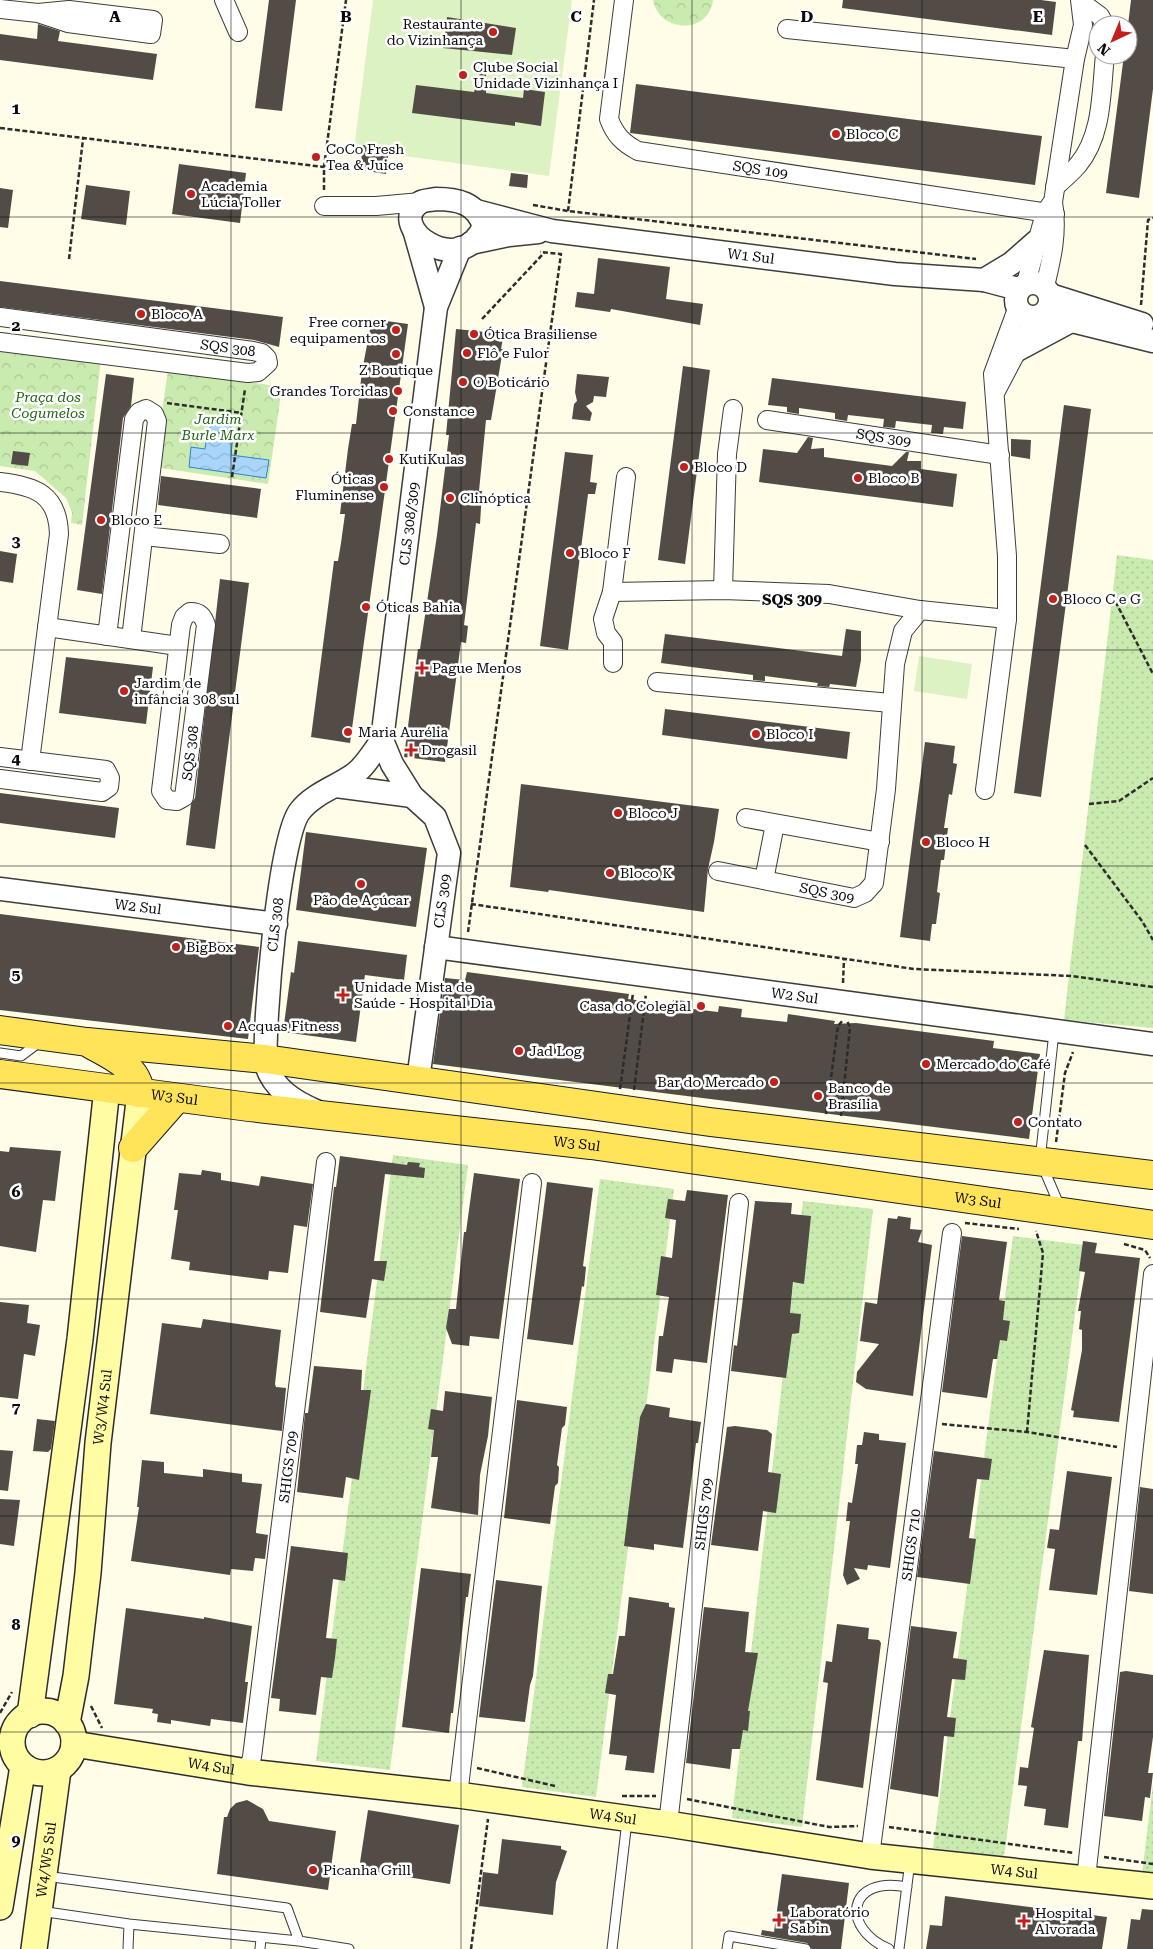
<svg xmlns="http://www.w3.org/2000/svg" width="1153" height="1949" font-family="'Roboto Serif',serif">
<defs>
<pattern id="grass-dots" width="8" height="8" patternUnits="userSpaceOnUse" patternTransform="scale(1.25)"><rect width="8" height="8" fill="#caebaf"/><path d="M2 2h.1M6 6h.1" fill="none" stroke="#acc895" stroke-width="1.8" stroke-linecap="round"/></pattern>
<pattern id="park-crowns" width="20" height="18" patternUnits="userSpaceOnUse" patternTransform="scale(1.25)"><rect width="20" height="18" fill="#caebaf"/><path d="M2 6a3 3 0 1 1 6 0M12 15a3 3 0 1 1 6 0" fill="none" stroke="#acc895"/></pattern>
<pattern id="water-waves" width="16" height="10" patternUnits="userSpaceOnUse" patternTransform="scale(1.25)"><rect width="16" height="10" fill="#a9d5fa"/><path d="M0 5q4-4 8 0t8 0" fill="none" stroke="#90b6d5"/></pattern>
</defs>
<rect width="100%" height="100%" fill="#fffce8"/>
<path fill="url(#grass-dots)" d="M1117,555L1153,560V1028L1064,1020Z
M393,1155L468,1165L390,1770L316,1761Z
M600,1179L674,1189L596,1797L522,1787Z
M803,1201L873,1209L802,1827L732,1818Z
M1013,1236L1084,1245L1004,1857L933,1848Z
M1153,1784V1876L1142,1874Z"/>
<path fill="url(#park-crowns)" d="M653,0H713C709,35 659,33 653,0Z
M0,346L101,359L82,525L71,523L72,512L66,498L35,471L0,466Z
M168,370L282,387L268,484L154,467Z"/>
<path fill="#ddf2c2" d="M373,0H572L549,176L354,149Z
M919,656L972,664L967,699L914,691Z"/>
<path fill="url(#water-waves)" stroke="#2b84d5" d="M220,420C237,425 232,441 231,455L269,460L266,478L189,467L191,447L205,449L208,429Z"/>
<path fill="#534c46" d="M269,0H296L282,111L255,108Z
M843,0H1041L1056,2L1052,35L842,8Z
M1131,0H1153V89L1139,198L1106,193L1124,55H1128V25Z
M447,17L516,28L512,55L443,48Z
M38,24L60,31L58,41L157,54L153,80L0,60V34L37,39Z
M484,61H486V93L523,98L524,89L545,92L541,126L515,122V126L412,113L416,85L474,92Z
M636,84L1042,136L1035,185L630,133Z
M363,145L389,148L386,174L360,170Z
M179,164L246,173L240,223L172,214Z
M511,173L528,175L527,188L509,186Z
M86,185L130,191L126,225L81,219Z
M0,188L13,190L8,228L0,227Z
M598,258L670,267L666,299L703,304L700,325L611,309L610,312L575,307L577,292L594,294Z
M0,281L283,317L279,347L254,340L0,307Z
M372,319L408,324L350,743L311,737L334,561H338L341,543L345,514H340L348,449L352,424H356L362,371Z
M456,329L495,333V337L503,338L501,349H503L491,420H486L479,491H482L480,524L476,523L464,625L468,626L466,643L461,642L445,762L404,757L418,649H420L437,535L449,435H446Z
M683,366L710,370L685,564L658,560Z
M106,374L134,378L131,406L123,418L102,594L77,590Z
M577,374L609,377L606,397L594,396L593,402L586,406L592,413L590,421L572,419L574,404L577,401L575,392Z
M772,378L966,402L963,429L944,427L943,434L931,433L932,425L896,421L895,428L883,427L884,419L848,415L847,421L835,419V413L799,408V414L787,412V407L768,405Z
M1064,405L1091,409L1041,797L1014,793Z
M808,437L813,438L811,449L824,448V457L892,466L906,452H909L907,461H921V469L957,474L953,507L759,482L763,449L797,453Z
M1011,439L1031,440L1030,459L1011,456Z
M13,451L30,453L28,466L11,464Z
M565,452L593,455L590,482L597,483L595,494H588L568,650L540,646Z
M161,476L261,489L257,518L158,505Z
M0,551L17,554L13,583L0,581Z
M220,579L249,583L215,849L186,845L191,804L195,798Z
M846,629L861,631V660L856,687L830,684L829,687L817,686L818,683L765,676V681L753,680V675L661,663L665,634L842,656Z
M66,657L153,667L146,724L59,713Z
M665,709L850,732L847,759L662,735Z
M925,742L955,746L953,763L957,764L952,795L949,794L944,828H948L944,860H941L937,892L940,893L936,924H932L930,941L900,937Z
M521,784L719,809L714,842L708,869L704,912L549,890L548,892L510,887Z
M0,793L119,808L115,838L0,823Z
M306,832L427,848L416,927L296,910Z
M0,914L259,947L248,1039L0,1010Z
M298,941L407,955L404,980L365,975L356,1042L283,1032L291,972L294,973Z
M467,972L629,994L628,999L672,1005L673,1000L685,1001L684,1008L718,1012L719,1006L742,1009L741,1017L787,1022L788,1014L835,1021L834,1024L856,1023L994,1041L993,1048L1040,1054L1029,1139L433,1064L445,978L465,980Z
M10,1147L61,1151L55,1201L43,1200L36,1252L0,1246V1151L9,1152Z
M340,1156L407,1165L408,1162L420,1163L419,1167L425,1168L424,1178L385,1174L374,1261H387L384,1281L372,1279L366,1318L320,1312L334,1187H336Z
M202,1170L221,1173V1180L259,1186L261,1176L313,1184L307,1227L294,1225L288,1273L269,1271L268,1280L189,1270L190,1262L171,1259L178,1210H174L179,1173L201,1175Z
M474,1173L520,1179L499,1339L470,1336L469,1346L452,1344L446,1328L449,1309H456L464,1232H466Z
M547,1182L593,1188L583,1266L586,1267L584,1287L582,1286L573,1345L527,1339Z
M687,1190L728,1195L707,1363L674,1359L672,1373L656,1371L659,1336H663L669,1297L656,1295L661,1256L672,1258L676,1220L665,1218L668,1199L685,1201Z
M755,1201L792,1203L791,1214L811,1216L804,1284L793,1282L790,1313L801,1314L799,1333L792,1334L786,1378L731,1371L734,1345L737,1346Z
M898,1216L911,1218L910,1229L922,1230L918,1242L932,1245L913,1396L866,1389L856,1382L857,1372L879,1344L860,1341L865,1302L877,1304L888,1218L897,1219Z
M962,1236L1007,1242L999,1300L1005,1301L1003,1320L1010,1321L1007,1341L1000,1340L997,1359H993L987,1398L942,1392Z
M1083,1241L1097,1243L1095,1253L1140,1258L1119,1422L1073,1417L1074,1411L1071,1410L1082,1350V1330L1079,1329L1081,1311H1078L1085,1272L1079,1271Z
M0,1302L29,1305L27,1323L40,1325L35,1356L24,1354L18,1399L0,1397Z
M203,1319L281,1330L275,1384L276,1387L286,1388L282,1431L150,1414L162,1323L201,1328Z
M314,1366L362,1370L361,1390H371L359,1480L346,1477L343,1498L297,1492L305,1413H308Z
M445,1391L492,1397L488,1436L480,1475L478,1515L431,1508L438,1457H431L434,1430L428,1429L431,1409L443,1411Z
M517,1400L567,1407L565,1425L562,1428L557,1465L559,1467L558,1483L555,1486L550,1524L504,1518Z
M646,1404L670,1408L669,1417L701,1422L698,1443H696L683,1548L654,1544V1550L624,1546L640,1417Z
M37,1419L55,1421L51,1449L48,1452L33,1451Z
M735,1426L767,1430L772,1434L768,1472L781,1474L776,1513L763,1511L758,1551L711,1545L727,1427Z
M864,1432L879,1434V1440L906,1443L890,1568L868,1565L867,1570L854,1568L860,1579L847,1585L843,1575L850,1521H846L848,1502L852,1503L858,1464H855L857,1445H862Z
M0,1450L13,1451L8,1491L0,1490Z
M934,1451L992,1459L989,1480L977,1479L969,1538L976,1539L970,1584L917,1577Z
M142,1460L164,1462V1473L203,1477V1469L242,1474V1482L262,1484L256,1531V1533L268,1535L265,1559L255,1558L253,1571L231,1569L230,1575L131,1561L139,1507H137Z
M1067,1471L1112,1477L1097,1595L1049,1590L1055,1549L1047,1548L1050,1529L1059,1530Z
M1140,1487L1153,1489V1594L1129,1591Z
M0,1499L20,1500L14,1546L0,1544Z
M291,1546L348,1553L345,1581L333,1579L326,1638L337,1639L335,1658L332,1678L321,1677L316,1715L279,1711L280,1699L271,1698Z
M421,1568L471,1574L468,1597H466L453,1713H451L449,1733L402,1727Z
M496,1580L542,1586L533,1676L530,1685L525,1722L479,1717Z
M629,1597L669,1603V1607L675,1608L654,1773L625,1770L627,1756L609,1754L616,1695L605,1693L608,1674H613L619,1636H625Z
M704,1607L749,1612L745,1652L758,1653L748,1711H750L748,1731L743,1730L740,1749H732L730,1769L686,1763Z
M126,1608L204,1619V1617L252,1626L245,1682H248L243,1723L211,1719L210,1726L171,1720V1724L157,1722L158,1714L152,1713L153,1709L114,1704Z
M837,1624L869,1628L868,1639L879,1640L881,1643L863,1788L816,1780L828,1683L823,1682L826,1661L832,1662Z
M911,1626L957,1632L953,1658L967,1660L965,1680L952,1679L947,1717L956,1718L954,1737L944,1736L938,1797L890,1789Z
M1044,1650L1089,1655L1082,1741H1078L1068,1828L1044,1825L1046,1809L1024,1806L1027,1786L1018,1785L1020,1767L1028,1768L1034,1728L1031,1727Z
M1126,1671L1153,1675V1737L1148,1773H1153L1150,1798L1145,1797L1142,1821L1104,1816L1120,1672Z
M247,1800L263,1809L269,1821L336,1831L328,1890L217,1874L224,1817H227L230,1809L236,1803Z
M368,1810L459,1825L450,1884L359,1869Z
M502,1839L561,1846V1849L567,1851L556,1882L553,1915L479,1906L483,1872L498,1874Z
M782,1874L849,1883L841,1949H812L807,1943L761,1935L762,1930L774,1932Z
M945,1896L1107,1917L1102,1949H926L930,1925L942,1926Z
M1142,1909L1153,1910V1949H1127L1131,1919L1140,1920Z"/>
<g fill="none" stroke-linecap="round" stroke-linejoin="round">
<g stroke="#3d3d3d" stroke-width="11">
<path id="service" d="M1054,1032L1040,1160L1060,1207
M0,1053L21,1056L41,1041
M45,1876L287,1908L299,1941
M40,1911L129,1924L299,1941L349,1949
M128,1949L129,1924
M260,1949L261,1938
M612,1949L627,1821
M727,1949L729,1936L806,1949
M889,1949C840,1928 847,1875 907,1887
M899,1949L910,1861"/>
</g>
<g stroke="#3d3d3d" stroke-width="20">
<g id="minor">
<path d="M224,0L238,32"/>
<path id="s1" d="M624,0L609,119C615,135 623,143 638,151L1055,214"/>
<path d="M1081,2L1100,16L1105,25"/>
<path d="M0,9L38,13L68,23L151,34L153,20L69,10L38,13"/>
<path d="M787,29L1075,59L1053,202C1058,231 1052,258 1045,286"/>
<path d="M1075,59L1083,25L1080,0"/>
<path d="M1055,187C1063,180 1071,173 1078,165C1103,135 1101,92 1105,55"/>
<path d="M324,206H376L421,202"/>
<path d="M1026,283L1045,213L1051,204"/>
<path id="s2" d="M0,317L253,351L262,353L267,358L268,363L258,372L248,373L0,342"/>
<path d="M996,391L1035,317"/>
<path id="s3" d="M767,420L1000,455"/>
<path d="M0,482C35,486 58,494 59,534L30,761"/>
<path d="M144,536L220,544"/>
<path d="M723,590L727,454L733,409"/>
<path d="M612,592L723,590L829,594L920,610L1007,619"/>
<path d="M190,612C200,612 203,616 206,625L184,797L177,801L167,800L161,791L181,625L184,617Z"/>
<path d="M47,627L178,646"/>
<path d="M107,636L134,419L139,412L146,409L154,414L157,421L131,639"/>
<path d="M613,663V642L606,633L603,619L612,592L626,477"/>
<path d="M657,682L891,703"/>
<path d="M0,757L106,770L110,778L109,787L102,792L0,779"/>
<path d="M985,790L1007,619V556L993,374L1017,309"/>
<path d="M746,818L880,842"/>
<path id="s4" d="M718,871L854,898L865,893L874,883L886,789L895,664L903,631L920,610"/>
<path d="M764,880L775,824"/>
<path id="s5" d="M248,1772L252,1757L326,1162"/>
<path d="M458,1795L532,1183"/>
<path id="s6" d="M668,1824L739,1203"/>
<path id="s7" d="M870,1856L952,1233"/>
<path d="M1086,1878L1153,1274"/>
</g>
</g>
<g stroke="#3d3d3d" stroke-width="25">
<g id="tertiary">
<path d="M436,199C458,199 476,203 484,226C460,282 382,225 421,202C425,200 432,200 436,199Z"/>
<path id="s8" d="M476,211L552,231L895,274L984,280L1018,289"/>
<path d="M415,233L436,307"/>
<path d="M471,243L509,235L538,232"/>
<path d="M984,280L1012,263L1037,241"/>
<circle cx="1033" cy="300" r="17"/>
<path d="M1050,295L1142,324"/>
<path d="M1044,314L1153,341"/>
<path d="M1017,350L1071,321"/>
<path id="s9" d="M382,740L436,307L460,248"/>
<path d="M382,740L392,764L412,796L435,817L449,853L418,1080"/>
<path d="M336,786L412,796"/>
<path id="s10" d="M0,889L276,924"/>
<path id="s11" d="M436,947L1153,1044"/>
<path id="s12" d="M316,1111C293,1101 274,1089 266,1065C263,1026 279,837 300,811C313,794 336,787 353,775C365,767 373,752 382,740"/>
</g>
</g>
<g stroke="#2c2c2c" stroke-width="28">
<g id="secondary">
<circle cx="43" cy="1742" r="31"/>
<path d="M30,1715L80,1339L107,1088"/>
<path id="s13" d="M67,1723L76,1676L88,1573L98,1443L140,1093"/>
<path id="s14" d="M74,1744L248,1772L458,1795L668,1824L870,1856L1153,1886"/>
<path d="M0,1907L23,1766"/>
<path id="s15" d="M34,1949L58,1770"/>
</g>
</g>
<g stroke="#1b1b1b" stroke-width="30">
<g id="primary">
<path d="M0,1030L87,1042L265,1059L710,1122L1153,1175"/>
<path d="M92,1045C112,1056 138,1067 140,1093"/>
<path id="s16" d="M0,1074L249,1107L591,1145L1153,1225"/>
<path d="M133,1148L177,1098"/>
</g>
</g>
<path stroke="#2c2c2c" stroke-width="2.5" stroke-dasharray="5 2.5" stroke-linecap="butt" d="M0,128L324,167
M324,190V167L346,0
M533,205L568,211L976,259
M568,211L594,0
M69,259L83,139
M1141,305L1148,220L1153,218
M482,319L544,253
M167,403L242,413
M232,477L245,389
M1112,595L1153,674
M1089,804L1119,801L1153,778
M1085,845L1142,921L1153,940
M471,904L914,969L1071,976L1153,987
M468,932L561,254L540,252
M843,983L844,958
M620,1089L633,993
M634,1090L646,994
M826,1114L838,1026L843,1020
M841,1116L850,1027L847,1021
M1056,1142L1065,1073L1073,1052
M965,1223L1019,1229
M1124,1244L1145,1250L1150,1258
M942,1424L1027,1432L1117,1447
M1027,1432L1043,1253L1036,1231
M91,1706L102,1728
M0,1713L12,1692
M477,1768L555,1786
M622,1796H656
M687,1799L829,1827L858,1826
M889,1827L1074,1853
M1104,1857L1153,1864
M471,1949L488,1819"/>
<use href="#service" stroke="#fff" stroke-width="9"/>
<use href="#minor" stroke="#fff" stroke-width="18"/>
<use href="#tertiary" stroke="#fff" stroke-width="22"/>
<use href="#secondary" stroke="#fffca3" stroke-width="25"/>
<use href="#primary" stroke="#ffe358" stroke-width="28"/>
</g>
<path fill="none" stroke="#0a0a0a" stroke-width="1" stroke-opacity="0.55" d="M231,0V1949M461,0V1949M692,0V1949M922,0V1949M0,217H1153M0,433H1153M0,650H1153M0,866H1153M0,1083H1153M0,1299H1153M0,1516H1153M0,1732H1153"/>
<g fill="#c2201b" stroke="#fff" stroke-width="2">
<circle cx="493" cy="32" r="5"/>
<circle cx="463" cy="75" r="5"/>
<circle cx="836" cy="134" r="5"/>
<circle cx="316" cy="157" r="5"/>
<circle cx="191" cy="194" r="5"/>
<circle cx="141" cy="314" r="5"/>
<circle cx="396" cy="330" r="5"/>
<circle cx="474" cy="334" r="5"/>
<circle cx="467" cy="353" r="5"/>
<circle cx="396" cy="354" r="5"/>
<circle cx="463" cy="382" r="5"/>
<circle cx="398" cy="391" r="5"/>
<circle cx="393" cy="411" r="5"/>
<circle cx="389" cy="459" r="5"/>
<circle cx="684" cy="467" r="5"/>
<circle cx="858" cy="478" r="5"/>
<circle cx="384" cy="487" r="5"/>
<circle cx="450" cy="498" r="5"/>
<circle cx="101" cy="520" r="5"/>
<circle cx="570" cy="553" r="5"/>
<circle cx="1053" cy="599" r="5"/>
<circle cx="366" cy="607" r="5"/>
<path d="M419.5 660.5h5v5h5v5h-5v5h-5v-5h-5v-5h5z"/>
<circle cx="124" cy="691" r="5"/>
<circle cx="348" cy="732" r="5"/>
<circle cx="756" cy="734" r="5"/>
<path d="M408.5 742.5h5v5h5v5h-5v5h-5v-5h-5v-5h5z"/>
<circle cx="618" cy="813" r="5"/>
<circle cx="926" cy="842" r="5"/>
<circle cx="610" cy="873" r="5"/>
<circle cx="361" cy="884" r="5"/>
<circle cx="176" cy="947" r="5"/>
<path d="M340.5 987.5h5v5h5v5h-5v5h-5v-5h-5v-5h5z"/>
<circle cx="701" cy="1006" r="5"/>
<circle cx="228" cy="1026" r="5"/>
<circle cx="519" cy="1051" r="5"/>
<circle cx="926" cy="1064" r="5"/>
<circle cx="774" cy="1082" r="5"/>
<circle cx="818" cy="1096" r="5"/>
<circle cx="1018" cy="1122" r="5"/>
<circle cx="313" cy="1870" r="5"/>
<path d="M776.5 1912.5h5v5h5v5h-5v5h-5v-5h-5v-5h5z"/>
<path d="M1021.5 1913.5h5v5h5v5h-5v5h-5v-5h-5v-5h5z"/>
</g>
<g text-anchor="middle" stroke-width="5" stroke-linejoin="round" paint-order="stroke">
<g font-size="14" fill="#0a0a0a" stroke="#fff" text-anchor="start">
<text x="483" y="29" text-anchor="end">Restaurante<tspan x="483" dy="16">do Vizinhança</tspan></text>
<text x="473" y="72">Clube Social<tspan x="473" dy="16">Unidade Vizinhança I</tspan></text>
<text x="846" y="139">Bloco C</text>
<text x="326" y="154">CoCo Fresh<tspan x="326" dy="16">Tea &amp; Juice</tspan></text>
<text x="201" y="191">Academia<tspan x="201" dy="16">Lúcia Toller</tspan></text>
<text x="151" y="319">Bloco A</text>
<text x="386" y="327" text-anchor="end">Free corner<tspan x="386" dy="16">equipamentos</tspan></text>
<text x="484" y="339">Ótica Brasiliense</text>
<text x="477" y="358">Flô e Fulor</text>
<text x="396" y="375" text-anchor="middle">Z Boutique</text>
<text x="473" y="387">O Boticário</text>
<text x="388" y="396" text-anchor="end">Grandes Torcidas</text>
<text x="403" y="416">Constance</text>
<text x="399" y="464">KutiKulas</text>
<text x="694" y="472">Bloco D</text>
<text x="868" y="483">Bloco B</text>
<text x="374" y="484" text-anchor="end">Óticas<tspan x="374" dy="16">Fluminense</tspan></text>
<text x="460" y="503">Clinóptica</text>
<text x="111" y="525">Bloco E</text>
<text x="580" y="558">Bloco F</text>
<text x="1063" y="604">Bloco C e G</text>
<text x="376" y="612">Óticas Bahia</text>
<text x="432" y="673">Pague Menos</text>
<text x="134" y="688">Jardim de<tspan x="134" dy="16">infância 308 sul</tspan></text>
<text x="358" y="737">Maria Aurélia</text>
<text x="766" y="739">Bloco I</text>
<text x="421" y="755">Drogasil</text>
<text x="628" y="818">Bloco J</text>
<text x="936" y="847">Bloco H</text>
<text x="620" y="878">Bloco K</text>
<text x="361" y="905" text-anchor="middle">Pão de Açúcar</text>
<text x="186" y="952">BigBox</text>
<text x="354" y="992">Unidade Mista de<tspan x="354" dy="16">Saúde - Hospital Dia</tspan></text>
<text x="691" y="1011" text-anchor="end">Casa do Colegial</text>
<text x="238" y="1031">Acquas Fitness</text>
<text x="529" y="1056">Jad Log</text>
<text x="936" y="1069">Mercado do Café</text>
<text x="764" y="1087" text-anchor="end">Bar do Mercado</text>
<text x="828" y="1093">Banco de<tspan x="828" dy="16">Brasília</tspan></text>
<text x="1028" y="1127">Contato</text>
<text x="323" y="1875">Picanha Grill</text>
<text x="790" y="1917">Laboratório<tspan x="790" dy="16">Sabin</tspan></text>
<text x="1035" y="1918">Hospital<tspan x="1035" dy="16">Alvorada</tspan></text>
</g>
<g font-size="14" fill="#0a0a0a" stroke="#fff">
<text dy="5" stroke="none"><textPath href="#s1" startOffset="288">SQS 109</textPath></text>
<text dy="5" stroke="none"><textPath href="#s8" startOffset="279">W1 Sul</textPath></text>
<text dy="5" stroke="none"><textPath href="#s2" startOffset="230">SQS 308</textPath></text>
<text dy="5" stroke="none"><textPath href="#s3" startOffset="118">SQS 309</textPath></text>
<text dy="5" stroke="none"><textPath href="#s9" startOffset="218">CLS 308/309</textPath></text>
<text transform="translate(190 753) rotate(-83)" y="5">SQS 308</text>
<text dy="5" stroke="none"><textPath href="#s4" startOffset="111">SQS 309</textPath></text>
<text transform="translate(442 901) rotate(-82)" y="5">CLS 309</text>
<text dy="5" stroke="none"><textPath href="#s10" startOffset="139">W2 Sul</textPath></text>
<text dy="5" stroke="none"><textPath href="#s12" startOffset="211">CLS 308</textPath></text>
<text dy="5" stroke="none"><textPath href="#s11" startOffset="362">W2 Sul</textPath></text>
<text dy="5" stroke="none"><textPath href="#s16" startOffset="176">W3 Sul</textPath></text>
<text dy="5" stroke="none"><textPath href="#s16" startOffset="581">W3 Sul</textPath></text>
<text dy="5" stroke="none"><textPath href="#s16" startOffset="986">W3 Sul</textPath></text>
<text dy="5" stroke="none"><textPath href="#s13" startOffset="318">W3/W4 Sul</textPath></text>
<text dy="5" stroke="none"><textPath href="#s5" startOffset="308">SHIGS 709</textPath></text>
<text dy="5" stroke="none"><textPath href="#s6" startOffset="312">SHIGS 709</textPath></text>
<text dy="5" stroke="none"><textPath href="#s7" startOffset="314">SHIGS 710</textPath></text>
<text dy="5" stroke="none"><textPath href="#s14" startOffset="139">W4 Sul</textPath></text>
<text dy="5" stroke="none"><textPath href="#s14" startOffset="544">W4 Sul</textPath></text>
<text dy="5" stroke="none"><textPath href="#s15" startOffset="90">W4/W5 Sul</textPath></text>
<text dy="5" stroke="none"><textPath href="#s14" startOffset="949">W4 Sul</textPath></text>
</g>
<g font-size="14" font-style="italic" fill="#226518" stroke="#fff">
<text x="48" y="402">Praça dos<tspan x="48" dy="16">Cogumelos</tspan></text>
<text x="218" y="424">Jardim<tspan x="218" dy="16">Burle Marx</tspan></text>
</g>
<g font-size="15" font-weight="bold" fill="#0a0a0a" stroke="#fff">
<text x="792" y="605">SQS 309</text>
</g>
</g>
<g font-size="16" text-anchor="middle" font-weight="bold" fill="#0a0a0a" stroke="#fff" stroke-width="5" stroke-linejoin="round" paint-order="stroke">
<text x="115" y="22">A</text>
<text x="346" y="22">B</text>
<text x="576" y="22">C</text>
<text x="807" y="22">D</text>
<text x="1038" y="22">E</text>
<text x="16" y="114">1</text>
<text x="16" y="331">2</text>
<text x="16" y="547">3</text>
<text x="16" y="764">4</text>
<text x="16" y="980">5</text>
<text x="16" y="1197">6</text>
<text x="16" y="1413">7</text>
<text x="16" y="1630">8</text>
<text x="16" y="1846">9</text>
</g>
<g transform="translate(1113 40) rotate(224)"><circle r="24" fill="#ffffff" stroke="#9d9d9d"/>
<path d="M0-4L9 19L0 12L-9 19Z" fill="#c2201b"/>
<text y="-8" font-size="14" font-weight="bold" text-anchor="middle" fill="#0a0a0a">N</text>
</g>
</svg>
